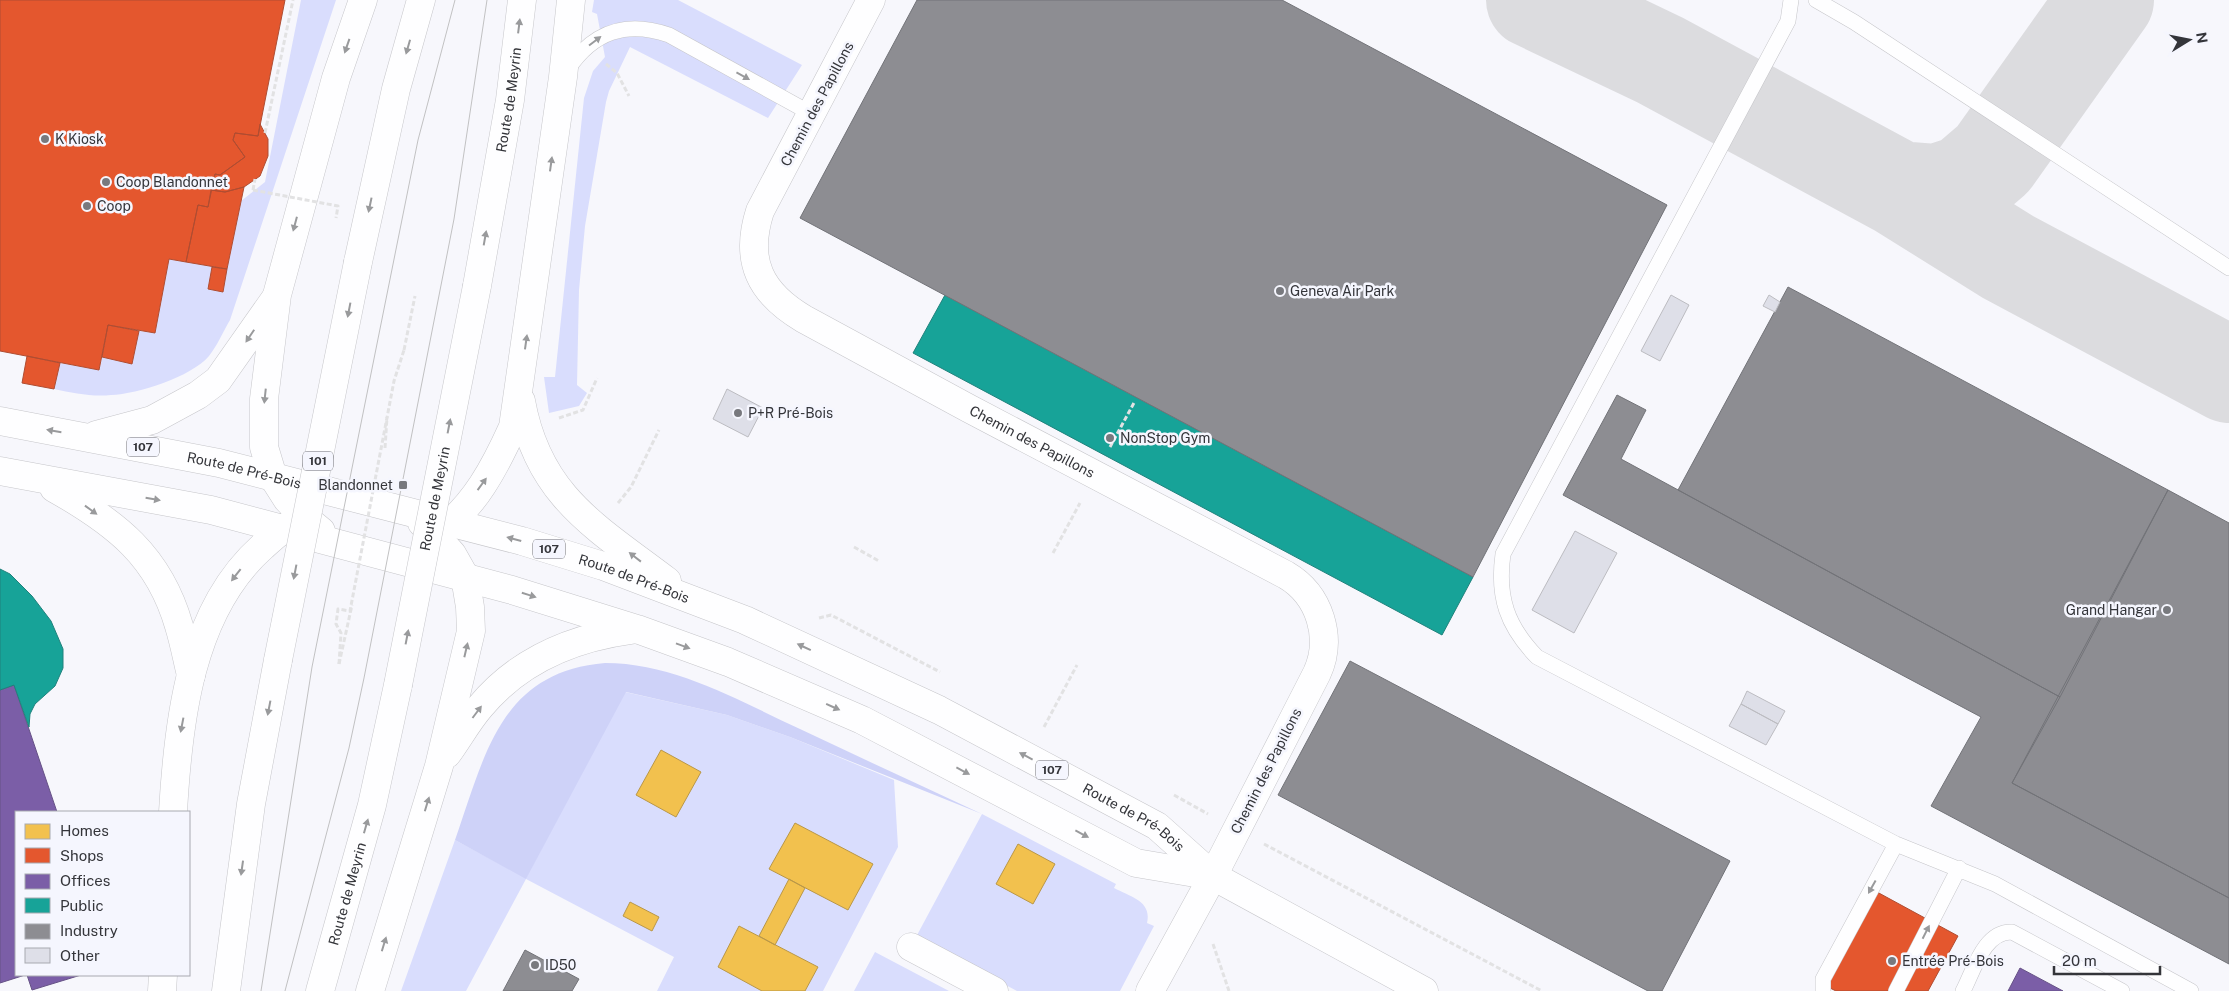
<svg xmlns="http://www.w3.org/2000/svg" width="2229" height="991" font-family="'Public Sans',sans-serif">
<rect width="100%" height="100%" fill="#f7f7fc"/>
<path fill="#d9ddfd" d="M301,0H336L230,320C223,332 217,346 209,356C191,377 138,394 111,395C92,397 73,393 54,389L60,363L99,370L102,357L132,363L139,331L155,333L169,259L227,269L241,201L265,182Z
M594,0H678L802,65L768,118L630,47L609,91L606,102L585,226L579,290L577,385L587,393L579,406L549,413L544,377H555L584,98L593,71L605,57L597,14L592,12Z
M625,692L727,715L790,737L894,780L898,847L823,991H657L674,957L526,879L466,991H401L455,840L526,878Z
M982,814L1116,884L1114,888C1131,897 1152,901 1147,923L1154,926L1120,991H1017L916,937Z
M875,952L949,991H854Z"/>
<path fill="#ced2f8" d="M605,663C675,663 739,701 800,729C861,758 922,786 982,814L790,737L727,715L626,692L526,879L455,840C485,755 500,672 605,663Z"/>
<path fill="#f2c14e" stroke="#b99748" d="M661,750L701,772L676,817L636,795Z
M795,823L873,864L848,910L769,869Z
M1018,844L1055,864L1033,904L996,884Z
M789,879L805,888L775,945L759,936Z
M630,902L659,917L652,931L623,916Z
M1880,909L1910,925L1878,983L1849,967Z
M739,926L818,967L805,991H762L718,967Z"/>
<path fill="#e4572e" stroke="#af4d32" d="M0,0H285L258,136L235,133L233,140L245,157L220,175L215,174L208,207L198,205L186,262L169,259L155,333L108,325L99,370L0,351Z
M260,124L268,139V156L260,176L244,187L225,192L211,190L215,174L220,175L245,157L233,140L235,133L258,136Z
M244,187L227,269L186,262L198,205L208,207L211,190L225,192Z
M212,267L227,269L223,292L208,289Z
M108,325L139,331L132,364L102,357Z
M27,356L60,363L54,389L22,383Z
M1877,892L1958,936L1928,991H1836L1826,986Z"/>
<path fill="#7b5ea7" stroke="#665286" d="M14,685L57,812H16V975H25L0,983V690Z
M2020,968L2063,991H2008Z
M27,975H81L32,990Z"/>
<path fill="#17a398" stroke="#20827c" d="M945,295L1473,577L1442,635L913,353Z
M0,569L10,574L32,596L51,621L63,649V668L55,686L35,704L30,714L29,727L14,685L0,690Z"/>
<path fill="#8d8d92" stroke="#727378" d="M917,0H1282L1667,205L1473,577L800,218Z
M1788,287L2168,490L2060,697L1678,490Z
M1617,395L1646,410L1621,459L2060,697L2012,783L2229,898V964L1931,806L1981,717L1563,495Z
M2168,490L2229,523V898L2012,783Z
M1350,661L1730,861L1662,991H1648L1278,795Z
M525,950L579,979L572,991H503Z"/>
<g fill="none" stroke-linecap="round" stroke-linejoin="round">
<path stroke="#dcdcdf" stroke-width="96" d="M1534,0L1660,60L1899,189L2008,257L2229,375
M1899,189L1937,192L1965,183L1993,159L2106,0"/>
</g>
<path fill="#dedfe8" stroke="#bcbcc1" d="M1671,295L1689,305L1660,361L1641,351Z
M1769,295L1780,302L1775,312L1763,306Z
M727,389L763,408L748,437L713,419Z
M1575,531L1617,553L1574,633L1532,610Z
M1747,691L1785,711L1778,724L1741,704Z
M1741,704L1778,724L1766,745L1729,726Z"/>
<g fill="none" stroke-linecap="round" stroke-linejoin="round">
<g stroke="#c6c6ca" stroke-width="16">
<path id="lane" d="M1791,0L1788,21L1503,554C1497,597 1507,626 1537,657L1896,844L1995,884L2191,991
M1816,0L1854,22L2229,268
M568,69C593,32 626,20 669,35L812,114
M1823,991V979L1896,844
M1896,991L1959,868
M1963,991C1974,970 1984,931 2012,932L2122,991"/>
</g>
<g stroke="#c6c6ca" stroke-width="29">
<g id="street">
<path id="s1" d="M871,0L760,211C744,261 760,293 804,319L968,408L1286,575C1320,595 1333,638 1317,673L1213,876L1150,991"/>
<path d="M911,947L994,991"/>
</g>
</g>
<g stroke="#c6c6ca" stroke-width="29">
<g id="primary">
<path d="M358,262L396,89L421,0"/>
<path id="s2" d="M477,286L510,100L522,0"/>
<path d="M521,401C538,496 596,527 667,581"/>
<path id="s3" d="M0,421L219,463L522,541L603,566L745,620L939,710L1157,826L1213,876L1424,991"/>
<path d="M96,435L152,420L198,395L218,380L275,299"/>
<path d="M0,471L211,510L512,590L637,629L728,662L862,720L1136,863L1213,876"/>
<path d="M54,488C116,523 159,556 179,626C184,642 187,659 191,675"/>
<path d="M321,531L305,518L287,499L273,477L264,447V399L277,295L336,78L363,0"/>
<path d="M438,532C474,508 496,465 513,427L563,77L571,0"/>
<path d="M447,754C458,739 468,721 480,707C519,660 572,638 631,630"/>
<path d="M173,812C178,722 190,611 262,547C273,537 282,528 295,522"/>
<path d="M162,991L163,975"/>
<path d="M226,991L251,804L278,660"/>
<path id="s4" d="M320,991L372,805L398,685"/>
<path d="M370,991L439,766L471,631L470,607L465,577L452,554L435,535L422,523"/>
</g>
</g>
<path stroke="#e2e2e3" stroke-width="3" stroke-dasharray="5 2.5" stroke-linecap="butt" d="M606,64L617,73L629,96
M265,133L293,0
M253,190L255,179
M404,350L415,296
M559,418L583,410L597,378
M1110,447L1135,401
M385,448L387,417
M618,503L631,487L659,430
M854,547L879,561
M1053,553L1080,503
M819,618L831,615L940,672
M339,664L352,605
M1044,727L1077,665
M1174,795L1208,814
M1264,844L1542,991
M1213,944L1229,991"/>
<use href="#lane" stroke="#fefeff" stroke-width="15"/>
<use href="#street" stroke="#fefeff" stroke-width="28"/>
<use href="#primary" stroke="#fefeff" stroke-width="28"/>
<path stroke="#c1c1c2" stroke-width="1" d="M261,991L312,667L418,140L455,0
M285,991L349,748L364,678L454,219L487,0"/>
<g stroke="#c6c6ca" stroke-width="29" stroke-linecap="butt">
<g id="primary-bridge">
<path d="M278,660L358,262"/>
<path id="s5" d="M398,685L477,286"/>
</g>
</g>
<path stroke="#e2e2e3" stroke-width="3" stroke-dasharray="5 2.5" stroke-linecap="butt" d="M253,190L338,206L336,218
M339,664L341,633L336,624L338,609L350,611L394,381L404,350"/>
<use href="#primary-bridge" stroke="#fefeff" stroke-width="28"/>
</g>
<defs><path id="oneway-solid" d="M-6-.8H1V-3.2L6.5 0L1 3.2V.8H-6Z" transform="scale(1.25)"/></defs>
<g fill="#999a9c">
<use href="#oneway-solid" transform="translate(519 26) rotate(-83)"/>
<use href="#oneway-solid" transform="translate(595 41) rotate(-37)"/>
<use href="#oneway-solid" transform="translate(347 46) rotate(109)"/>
<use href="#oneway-solid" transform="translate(408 47) rotate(106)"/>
<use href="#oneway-solid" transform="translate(743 76) rotate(29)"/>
<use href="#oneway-solid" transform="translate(551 164) rotate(-82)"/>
<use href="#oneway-solid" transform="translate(370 205) rotate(102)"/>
<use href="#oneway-solid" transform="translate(295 224) rotate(105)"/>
<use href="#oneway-solid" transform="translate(485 238) rotate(-80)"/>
<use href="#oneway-solid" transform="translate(349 310) rotate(101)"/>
<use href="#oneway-solid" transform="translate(250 336) rotate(124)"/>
<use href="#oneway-solid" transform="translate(526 342) rotate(-82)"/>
<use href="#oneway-solid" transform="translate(265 396) rotate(96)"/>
<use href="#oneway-solid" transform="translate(449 426) rotate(-79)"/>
<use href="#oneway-solid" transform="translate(54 431) rotate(-170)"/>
<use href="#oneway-solid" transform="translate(482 484) rotate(-54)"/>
<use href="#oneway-solid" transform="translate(153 499) rotate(10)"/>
<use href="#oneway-solid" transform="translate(91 510) rotate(36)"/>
<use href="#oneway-solid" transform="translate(514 539) rotate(-165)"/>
<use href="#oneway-solid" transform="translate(635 557) rotate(-142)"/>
<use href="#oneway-solid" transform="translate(295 572) rotate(101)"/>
<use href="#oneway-solid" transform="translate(236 575) rotate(128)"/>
<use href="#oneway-solid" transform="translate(529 595) rotate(17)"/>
<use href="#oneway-solid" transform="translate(407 637) rotate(-79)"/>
<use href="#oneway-solid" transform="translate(683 646) rotate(20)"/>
<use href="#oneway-solid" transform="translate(804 647) rotate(-155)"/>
<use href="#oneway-solid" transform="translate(466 650) rotate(-77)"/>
<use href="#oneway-solid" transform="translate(833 707) rotate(24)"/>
<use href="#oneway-solid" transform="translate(269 708) rotate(101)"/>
<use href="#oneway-solid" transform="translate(477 712) rotate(-53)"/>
<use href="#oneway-solid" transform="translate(182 725) rotate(101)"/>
<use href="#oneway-solid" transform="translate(1026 756) rotate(-152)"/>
<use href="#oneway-solid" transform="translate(963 771) rotate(28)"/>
<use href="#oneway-solid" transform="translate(427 804) rotate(-73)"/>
<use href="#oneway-solid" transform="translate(366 826) rotate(-74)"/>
<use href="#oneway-solid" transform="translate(1082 834) rotate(28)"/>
<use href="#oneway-solid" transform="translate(242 868) rotate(98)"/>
<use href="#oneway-solid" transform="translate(1872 887) rotate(119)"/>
<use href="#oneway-solid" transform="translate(1926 932) rotate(-63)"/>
<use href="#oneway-solid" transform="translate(384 944) rotate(-73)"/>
</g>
<g fill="#78797e" stroke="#f5f6fe" stroke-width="2">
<circle cx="45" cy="139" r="5"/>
<circle cx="106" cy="182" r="5"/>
<circle cx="87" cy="206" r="5"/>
<circle cx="1280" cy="291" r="5"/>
<circle cx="738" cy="413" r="5"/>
<circle cx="1110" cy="438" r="5"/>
<rect x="398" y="480" width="10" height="10" rx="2.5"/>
<circle cx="2167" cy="610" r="5"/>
<circle cx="1892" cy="961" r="5"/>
<circle cx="535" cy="965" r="5"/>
</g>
<g text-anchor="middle" stroke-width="5" stroke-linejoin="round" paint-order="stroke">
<g fill="#f5f6fe" stroke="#6e6f75" stroke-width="1">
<rect x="127" y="437.5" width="32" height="19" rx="4"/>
<rect x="303" y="451.5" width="30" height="19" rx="4"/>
<rect x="533" y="539.5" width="32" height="19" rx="4"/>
<rect x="1036" y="760.5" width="32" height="19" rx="4"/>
</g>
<g font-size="12" font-weight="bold" fill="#34353a">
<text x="143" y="451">107</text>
<text x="318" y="465">101</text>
<text x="549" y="553">107</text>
<text x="1052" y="774">107</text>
</g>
<g font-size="14" fill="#34353a" stroke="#f5f6fe">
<text dy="5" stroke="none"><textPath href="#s2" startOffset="189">Route de Meyrin</textPath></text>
<text transform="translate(817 104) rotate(-62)" y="5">Chemin des Papillons</text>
<text dy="5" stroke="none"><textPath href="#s1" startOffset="626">Chemin des Papillons</textPath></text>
<text dy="5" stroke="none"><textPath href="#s3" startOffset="249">Route de Pré-Bois</textPath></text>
<text dy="5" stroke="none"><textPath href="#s5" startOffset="190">Route de Meyrin</textPath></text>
<text dy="5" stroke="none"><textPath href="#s3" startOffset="654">Route de Pré-Bois</textPath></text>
<text transform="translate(1266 771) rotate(-63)" y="5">Chemin des Papillons</text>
<text dy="5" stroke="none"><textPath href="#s3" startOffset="1209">Route de Pré-Bois</textPath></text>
<text dy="5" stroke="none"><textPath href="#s4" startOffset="101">Route de Meyrin</textPath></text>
</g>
<g font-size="14" fill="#34353a" stroke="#f5f6fe" text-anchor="start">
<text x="55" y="144">K Kiosk</text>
<text x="116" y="187">Coop Blandonnet</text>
<text x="97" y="211">Coop</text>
<text x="1290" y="296">Geneva Air Park</text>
<text x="748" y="418">P+R Pré-Bois</text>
<text x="1120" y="443">NonStop Gym</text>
<text x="393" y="490" text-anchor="end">Blandonnet</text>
<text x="2157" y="615" text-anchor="end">Grand Hangar</text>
<text x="1902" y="966">Entrée Pré-Bois</text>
<text x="545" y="970">ID50</text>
</g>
</g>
<rect x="15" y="811" width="175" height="165" fill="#f5f6fe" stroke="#a8a9b0"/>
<rect x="25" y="824" width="25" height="15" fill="#f2c14e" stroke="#a8a9b0"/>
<text x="60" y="836" font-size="15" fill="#34353a">Homes</text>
<rect x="25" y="848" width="25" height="15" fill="#e4572e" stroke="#a8a9b0"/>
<text x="60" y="861" font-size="15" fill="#34353a">Shops</text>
<rect x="25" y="874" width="25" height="15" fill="#7b5ea7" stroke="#a8a9b0"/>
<text x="60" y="886" font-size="15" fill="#34353a">Offices</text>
<rect x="25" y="898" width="25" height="15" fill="#17a398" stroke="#a8a9b0"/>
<text x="60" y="911" font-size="15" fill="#34353a">Public</text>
<rect x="25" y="924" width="25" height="15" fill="#8d8d92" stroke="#a8a9b0"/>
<text x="60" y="936" font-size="15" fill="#34353a">Industry</text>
<rect x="25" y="948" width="25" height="15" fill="#dedfe8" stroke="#a8a9b0"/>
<text x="60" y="961" font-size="15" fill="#34353a">Other</text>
<g transform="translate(2189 40) rotate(80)" stroke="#f5f6fe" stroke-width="4" paint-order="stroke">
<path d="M0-4L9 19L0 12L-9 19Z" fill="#34353a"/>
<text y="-8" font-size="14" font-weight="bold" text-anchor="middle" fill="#34353a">N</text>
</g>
<path d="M2054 966v8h106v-8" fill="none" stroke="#34353a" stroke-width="2.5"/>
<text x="2062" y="966" font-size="15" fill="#34353a" stroke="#f5f6fe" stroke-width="4" paint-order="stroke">20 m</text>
</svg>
